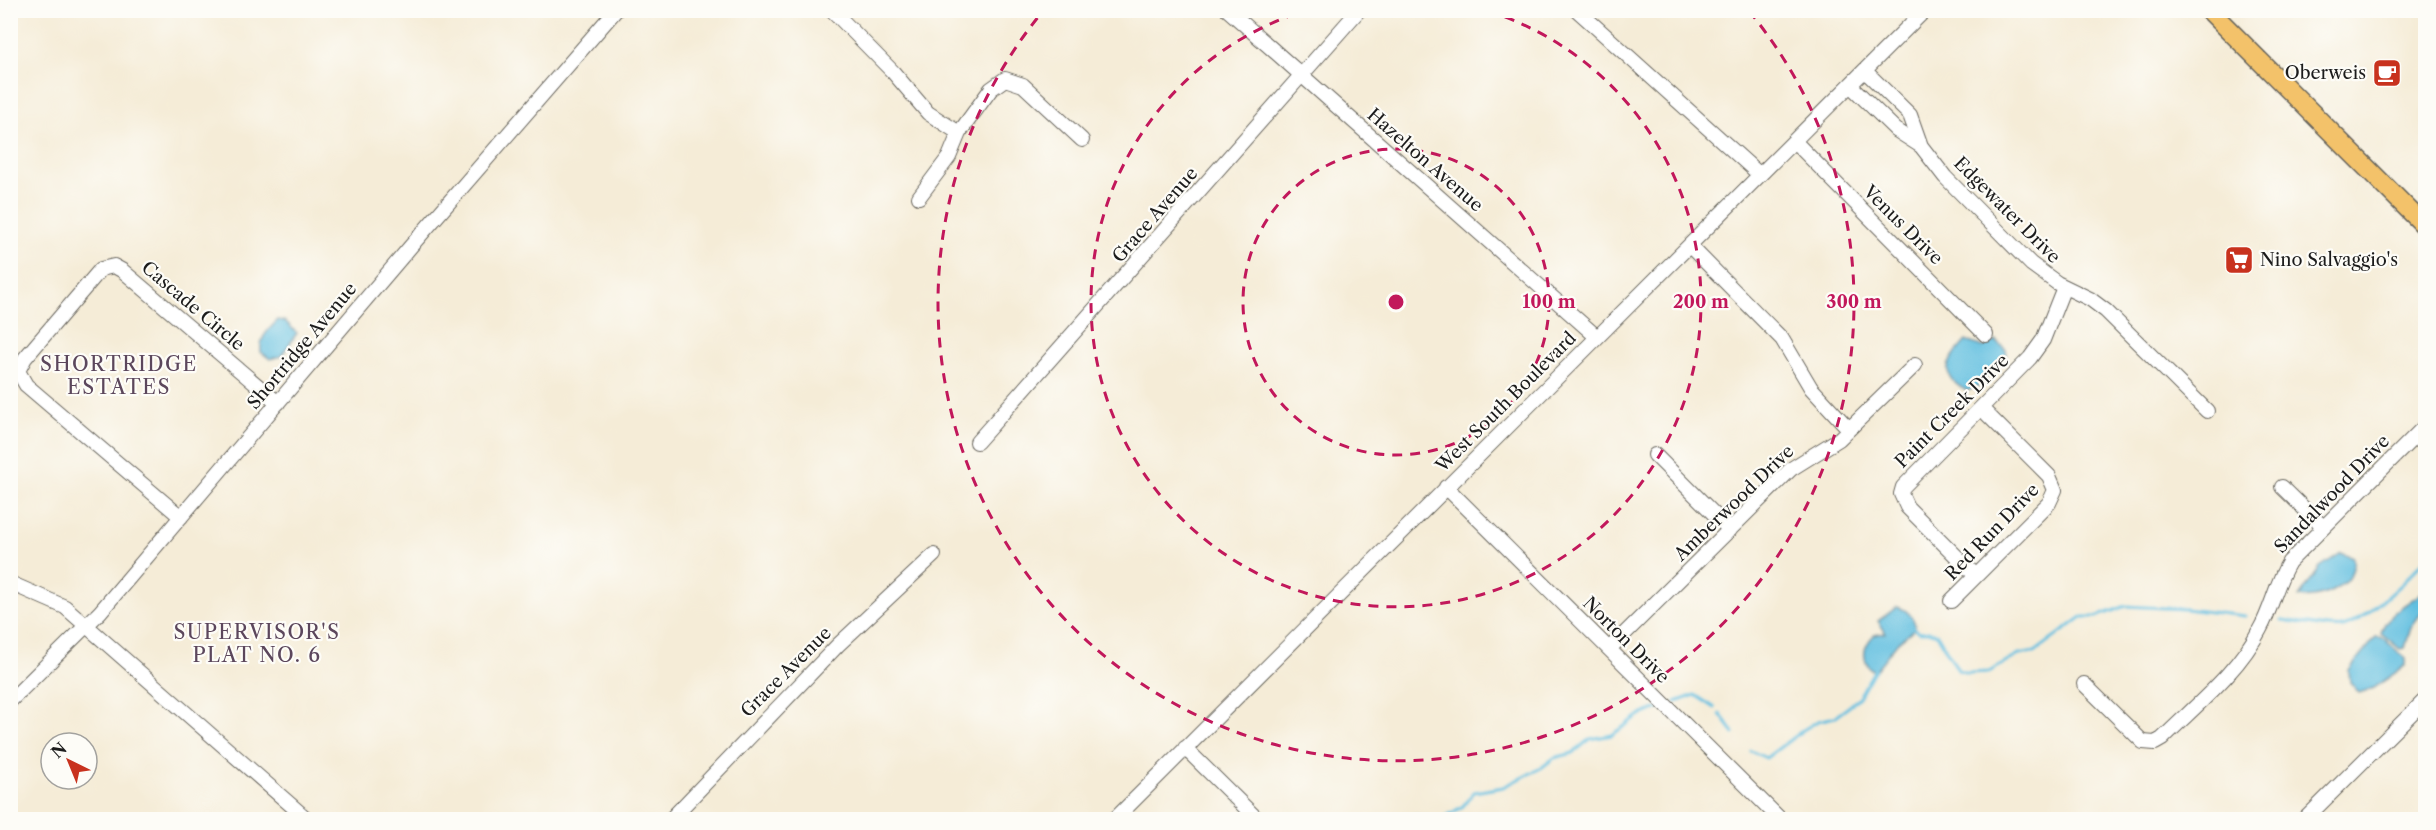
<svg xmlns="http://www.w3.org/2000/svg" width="2436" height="830" font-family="'Libre Caslon Text',serif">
<rect width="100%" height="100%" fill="#fdfcf7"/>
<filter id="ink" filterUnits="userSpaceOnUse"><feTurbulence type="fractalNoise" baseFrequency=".0167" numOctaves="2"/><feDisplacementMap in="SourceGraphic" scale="12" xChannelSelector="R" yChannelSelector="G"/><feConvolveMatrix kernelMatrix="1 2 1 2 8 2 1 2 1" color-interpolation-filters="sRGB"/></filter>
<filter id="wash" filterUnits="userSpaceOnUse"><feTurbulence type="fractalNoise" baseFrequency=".008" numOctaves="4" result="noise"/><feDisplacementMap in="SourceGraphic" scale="24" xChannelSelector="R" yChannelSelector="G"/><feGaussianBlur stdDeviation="1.35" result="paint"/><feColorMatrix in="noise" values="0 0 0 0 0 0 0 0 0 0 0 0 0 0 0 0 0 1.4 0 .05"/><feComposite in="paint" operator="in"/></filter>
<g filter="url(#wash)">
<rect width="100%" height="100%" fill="#f5ecd7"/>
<path fill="#62bfe0" stroke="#3f6e7e" stroke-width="1.5" d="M278,320L285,321L297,333L281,356L270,359L261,352C259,338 268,330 278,320Z
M1966,341L1983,347L1996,341L2006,350L2007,355L1978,386L1967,391C1937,375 1947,361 1966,341Z
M2341,553L2353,558C2358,584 2321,601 2299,597L2320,567Z
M2425,590V608L2411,627L2405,648L2400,649L2381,633C2387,611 2409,604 2425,590Z
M1897,607C1907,609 1915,618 1915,628L1897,643L1874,672C1861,661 1862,647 1874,635L1886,633L1878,621Z
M2376,637L2383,638L2406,659V665L2374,688L2359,693L2350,682L2349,670Z"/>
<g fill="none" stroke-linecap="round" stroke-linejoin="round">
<path stroke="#62bfe0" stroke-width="3" d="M2282,620C2295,621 2332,630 2343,627C2363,622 2412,575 2426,558
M1912,627L1920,632L1929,631L1937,634L1958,670L1968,673L1989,672L2019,655L2035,652L2082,617H2096L2126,606L2185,609L2245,616
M1676,702L1695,695L1715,708
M1720,714L1734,733
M1751,751L1766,758L1803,730L1818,721L1835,717L1847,708L1859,697L1875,669
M1395,820L1411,815L1442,819L1463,806L1474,792L1503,787L1541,768L1554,758L1573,753L1590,739L1612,735L1640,715L1659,708"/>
</g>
</g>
<g filter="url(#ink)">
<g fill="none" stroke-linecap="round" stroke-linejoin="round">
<g stroke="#68655d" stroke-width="16">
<path id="minor" d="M832,10L893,72L928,113L959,133L991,89L1005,79L1023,85L1082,140
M1228,10L1597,337
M1577,10L1760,175
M1850,85L1896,130L1921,146L1910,115L1865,71
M1794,141L1986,335
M1921,146L1945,177L2031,264L2057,283L2090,299L2106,311L2207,411
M919,197L949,157L959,133
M1690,246L1782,339L1811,388L1849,429
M977,442L1359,10
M1655,455L1730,530
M1446,487L1781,820
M2282,487L2323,527
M181,517L26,385L18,371L25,358L101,269L114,266L123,271L278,403
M1976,576L1907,507L1901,494L1903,487L2030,358L2043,340L2064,287
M10,583L65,607L308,820
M1951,601L2049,503L2055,490L2049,476L1981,408
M1609,649L1791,469L1839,439L1915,365
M2084,684L2143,742L2155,743L2162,739C2196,705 2238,672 2260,629C2272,608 2276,583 2289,562L2426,425
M10,701L100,612L411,246L616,10
M1185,748L1258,820
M670,820L838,645L934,555
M1114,820L1925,10
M2304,820L2426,699"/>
</g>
<g stroke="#68655d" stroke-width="21">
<path id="major" d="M2209,10L2426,227"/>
</g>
<use href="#minor" stroke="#fff" stroke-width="14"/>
<use href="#major" stroke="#f3c26a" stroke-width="18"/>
</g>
</g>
<g fill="none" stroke="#c2185b" stroke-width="3" stroke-dasharray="10 8">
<circle cx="1396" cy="302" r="153"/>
<path d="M1488 11A305 305 0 1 1 1304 11"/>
<path d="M1749 11A458 458 0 1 1 1043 11"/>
</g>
<defs>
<g id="cafe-square" transform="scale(1.5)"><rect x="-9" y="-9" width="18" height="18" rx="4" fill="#c8321e" stroke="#fdfcf7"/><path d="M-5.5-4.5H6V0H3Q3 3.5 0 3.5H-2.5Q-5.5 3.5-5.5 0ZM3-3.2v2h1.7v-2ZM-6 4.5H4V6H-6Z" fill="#fff"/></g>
<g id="supermarket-square" transform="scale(1.5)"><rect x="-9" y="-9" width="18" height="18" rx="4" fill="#c8321e" stroke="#fdfcf7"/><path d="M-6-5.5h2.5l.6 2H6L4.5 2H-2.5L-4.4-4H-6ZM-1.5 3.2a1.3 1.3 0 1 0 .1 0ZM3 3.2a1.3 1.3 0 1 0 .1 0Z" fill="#fff"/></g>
</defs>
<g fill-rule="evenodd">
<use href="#cafe-square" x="2387" y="73"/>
<use href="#supermarket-square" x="2239" y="260"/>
</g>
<g text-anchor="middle" stroke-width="4.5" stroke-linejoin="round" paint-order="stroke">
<g font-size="18" fill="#1c1c1c" stroke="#fdfcf7" text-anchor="end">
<text x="2366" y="79">Oberweis</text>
<text x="2260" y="266" text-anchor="start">Nino Salvaggio's</text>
</g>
<g font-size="18" fill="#1c1c1c" stroke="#fdfcf7">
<text transform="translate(1425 160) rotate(41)" y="6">Hazelton Avenue</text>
<text transform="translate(2007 210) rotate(45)" y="6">Edgewater Drive</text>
<text transform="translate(1155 215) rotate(-49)" y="6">Grace Avenue</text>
<text transform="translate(1903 225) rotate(45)" y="6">Venus Drive</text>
<text transform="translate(193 306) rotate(40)" y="6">Cascade Circle</text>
<text transform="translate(302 346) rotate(-50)" y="6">Shortridge Avenue</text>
<text transform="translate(1506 402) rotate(-45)" y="6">West South Boulevard</text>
<text transform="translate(1952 411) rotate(-45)" y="6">Paint Creek Drive</text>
<text transform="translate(2332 494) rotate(-46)" y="6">Sandalwood Drive</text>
<text transform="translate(1734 503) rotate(-44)" y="6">Amberwood Drive</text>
<text transform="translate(1992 532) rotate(-46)" y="6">Red Run Drive</text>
<text transform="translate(1626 640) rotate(45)" y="6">Norton Drive</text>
<text transform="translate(786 672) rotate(-45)" y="6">Grace Avenue</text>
</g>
<g font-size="20" letter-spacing="1.5" fill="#5c475c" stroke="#fdfcf7">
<text x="119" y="371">SHORTRIDGE<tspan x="119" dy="23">ESTATES</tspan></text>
<text x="257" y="639">SUPERVISOR'S<tspan x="257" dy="23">PLAT NO. 6</tspan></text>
</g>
</g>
<circle cx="1396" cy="302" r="9" fill="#c2185b" stroke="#fdfcf7" stroke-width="3"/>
<g font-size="18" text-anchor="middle" font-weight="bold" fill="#c2185b" stroke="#fdfcf7" stroke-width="4.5" stroke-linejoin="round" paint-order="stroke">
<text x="1549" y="308">100 m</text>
<text x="1701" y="308">200 m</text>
<text x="1854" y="308">300 m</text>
</g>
<rect width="2436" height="830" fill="none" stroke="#fdfcf7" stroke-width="36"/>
<g transform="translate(69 761) rotate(317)"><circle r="28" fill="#fdfcf7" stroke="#a3a29f" stroke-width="1.5"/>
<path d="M0-4.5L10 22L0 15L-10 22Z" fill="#c8321e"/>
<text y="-9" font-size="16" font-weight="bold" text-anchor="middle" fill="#1c1c1c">N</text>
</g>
</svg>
